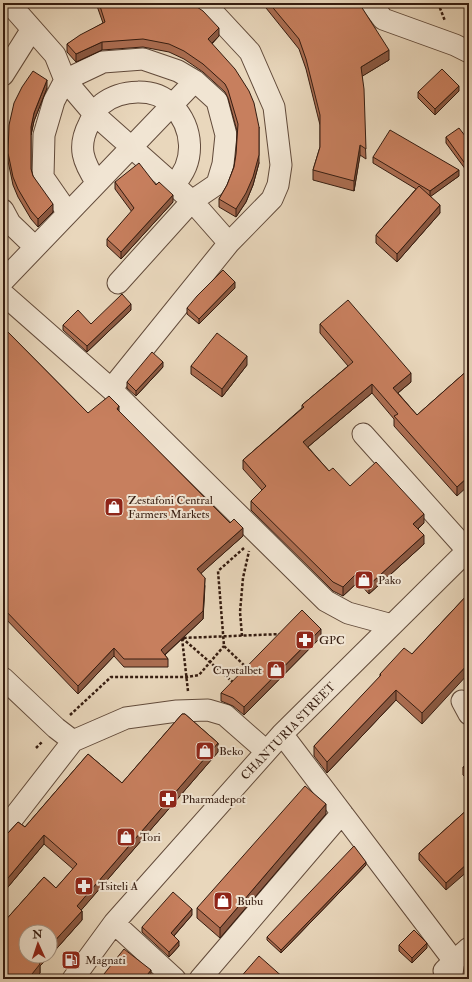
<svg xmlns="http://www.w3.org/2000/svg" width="472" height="982" font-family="'IM FELL Double Pica',serif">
<rect width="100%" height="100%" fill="#e9d7bc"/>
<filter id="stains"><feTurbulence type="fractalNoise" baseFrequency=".005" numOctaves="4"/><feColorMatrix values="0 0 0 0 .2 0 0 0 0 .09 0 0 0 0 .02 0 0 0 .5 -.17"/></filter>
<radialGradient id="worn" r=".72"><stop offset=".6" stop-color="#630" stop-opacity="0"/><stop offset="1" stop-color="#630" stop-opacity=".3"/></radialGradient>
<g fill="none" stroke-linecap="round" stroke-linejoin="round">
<g stroke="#624b3b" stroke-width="23">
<path id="minor" d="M9,3L55,55L65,80L94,114L192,201L229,243
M371,3L383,19L455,45L469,52
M3,75L32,29
M97,183C83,162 77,147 89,124C92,117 96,108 102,104C121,89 155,87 172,105C194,128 196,162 174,184
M3,210L10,223L35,247
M68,213L43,177L44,135L54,101L65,80L103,62L143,59L178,71L195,81L217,101L226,135L223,164L217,184L192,201L118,283
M3,281L195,81
M3,294L111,389L326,601L348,613L392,625
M111,389L229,243L272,199L278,185L281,165L274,107L250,52L210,9L199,3
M363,434L467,550
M3,678L56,728L73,741
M462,701L469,714
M282,734L454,961L451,979
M3,831L73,741L126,718L177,711L208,710L225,715L266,751
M114,923L175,979
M444,971L454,961L469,948
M73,979L114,923L282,734L469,549
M200,979L342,813"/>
</g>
<path stroke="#351c10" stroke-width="2.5" stroke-dasharray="3 2" stroke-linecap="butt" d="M438,3L445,21
M244,548L218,571L224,646L248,669
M242,636L240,612L243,578L249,551
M182,638L234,683
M188,691L182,638L282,634
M70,715L111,677H187L199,675L224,646
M36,748L42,742"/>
<use href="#minor" stroke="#f1e5d3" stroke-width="21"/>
</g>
<path fill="#ab6d51" stroke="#351c10" d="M97,3H191L219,36L212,44L259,163L253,185L246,202L236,217L219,207V199L227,185L234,167L236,154L237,131L228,98L225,92L203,72L184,59L169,52L143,47L102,50L76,62L67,52V44L103,23L97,6Z
M262,3H359L389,60L362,76L366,159L360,155L354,191L313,180V170L320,147V125L306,69L299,49Z
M47,88L34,121L31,135V169L33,176L53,212L38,227L31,219L18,197L13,185L8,161V153Z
M459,91L435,115L418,98V92Z
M446,137L469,141L466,170L446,143Z
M373,157L459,176L430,196L440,213L397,262L376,243V235L416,189L373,163Z
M115,182L156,185L173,202L121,259L107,246V239L132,212L115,189Z
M235,288L199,324L187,314V308Z
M131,310L87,352L63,330V325L91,324Z
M320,324L411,382L398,393L417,415L469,369L457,496L394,426V419L372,393L308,447L329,471L350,486L424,523L418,529L424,544L369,594L358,582L343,596L333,591L251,510V501L262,490L243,469V460L302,408V405L348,366L320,333Z
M3,327L88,413L119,412L243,536L201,573L205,586L203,619L165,655L168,659V667H124L114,656L78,694L3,616Z
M247,365L222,397L191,374V366Z
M163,367L136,396L127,388V382Z
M469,593L422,724L396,700L327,773L314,756V746L380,677V674L412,654Z
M321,637L244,715L233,706L221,701V693Z
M182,714H185L218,743V752L81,910L82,911V920L50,956V932H26V956H50L40,966V973L35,979H3V923L44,877L56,888L73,869L44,844L3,893V833H8L18,822L25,827L88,754L122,783Z
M469,761V781L463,775V767Z
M469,808L446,890L419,860V853Z
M326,814L220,938L197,918V908Z
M366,865L281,953L267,940V937Z
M192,915L174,936L179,946L169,957L142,932V927Z
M399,945L427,948L412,963L399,951Z"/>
<path fill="#8b5942" stroke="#351c10" d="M219,28V36L208,47V39Z
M6,37V45L3,51V43Z
M102,42V50L76,62V54Z
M389,50V60L361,77V67Z
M47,80V88L34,121L31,135V127L34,113Z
M459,86V91L435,115V109Z
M259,127V163L253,185L246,202L236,217V209Z
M360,145V155L354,191V181Z
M469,163V168L466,170V165Z
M459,170V176L430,197V191Z
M173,195V202L121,259V252Z
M53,204V212L38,227V219Z
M440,205V213L397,262V254Z
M235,282V288L199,324V319Z
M131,304V310L87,352V346Z
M247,356V365L222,397V389Z
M163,362V367L136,396V391Z
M411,373V382L393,397V388Z
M372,384V393L303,451V442Z
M119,406V414L117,409Z
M469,476V485L457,496V487Z
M424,514V523L413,533V524Z
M243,528V536L197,577V569Z
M424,535V544L369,594V585Z
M358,572V582L343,596V587Z
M205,578L203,619L161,658V650Z
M321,629V637L244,715V707Z
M114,648V656L78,694V686Z
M469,663V673L422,724V713Z
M396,690V700L327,773V762Z
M218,743V752L77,915V906Z
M326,804V814L220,938V928Z
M44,835V844L3,893V884Z
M366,862V865L281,953V950Z
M469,862V870L446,890V883Z
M192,909V915L171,939V933Z
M82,911V920L50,956V946Z
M179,941V946L169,957V952Z
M427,943V948L412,963V958Z
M42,956H50L40,966V973L35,979H28L37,961Z
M151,970V978L150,979H144Z"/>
<path fill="#c77f5e" stroke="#351c10" d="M99,3H191L203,11L219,28L208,39L235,69L249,91L254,103L259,127V155L253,177L246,193L236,209L219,199L227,185L234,167L236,154L238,124L228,90L225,84L203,64L184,51L169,44L143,39L102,42L76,54L67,44L80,35L105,22Z
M269,3H359L389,50L361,67L364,89L366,149L360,145L354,181L313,170L320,147V115L306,59L299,39Z
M3,35L6,37L3,43Z
M442,69L459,86L435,109L418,92Z
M33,71L47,80L34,113L31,127V169L33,176L53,204L38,219L31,211L18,189L13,177L8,153L9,125L14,103L22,87Z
M459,128L469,141V163L466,165L446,137Z
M390,130L459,170L430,191L373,157Z
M139,163L156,185L159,182L173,195L121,252L107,239L134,208L115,182Z
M419,186L440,205L397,254L376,235Z
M223,270L235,282L199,319L187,308L197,296Z
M122,294L131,304L87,346L63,325L78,310L91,324Z
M348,300L411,373L393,388L417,415L469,369V476L457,487L394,416L398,414L372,384L303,442L329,471L333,468L350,486L376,462L424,514L413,524L424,535L369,585L358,572L343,587L333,582L251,501L266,486L243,460L304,407L302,405L353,362L320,324Z
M3,327L88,413L109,396L119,406L117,409L230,523L234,519L243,528L197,569L205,578L203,611L161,650L168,659H124L114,648L78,686L3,608Z
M217,333L247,356L222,389L191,366Z
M152,352L163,362L136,391L127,382Z
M469,593V663L422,713L396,690L327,762L314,746L381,675L380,674L404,648L412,654Z
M302,610L321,629L244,707L233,698L221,693Z
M182,714H185L218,743L77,906L82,911L50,946V932H26V956H42L37,961L40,964L28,979H3V923L44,877L56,888L77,864L44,835L3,884V833H8L18,822L25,827L88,754L122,783Z
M469,761V774L463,767Z
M305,786L326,804L220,928L197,908Z
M469,808V862L446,883L419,853Z
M354,846L366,862L281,950L267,937Z
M173,892L192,909L171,933L179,941L169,952L142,927Z
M414,930L427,943L412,958L399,945Z
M124,949L151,970L144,979H100Z
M259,956L285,979H239Z"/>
<defs>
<g id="shop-square" transform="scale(1)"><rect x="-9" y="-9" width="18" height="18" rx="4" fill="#8f2418" stroke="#f1e5d3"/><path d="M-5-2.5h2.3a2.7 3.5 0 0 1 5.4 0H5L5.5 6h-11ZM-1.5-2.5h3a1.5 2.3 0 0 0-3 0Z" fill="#fff"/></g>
<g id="pharmacy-square" transform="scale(1)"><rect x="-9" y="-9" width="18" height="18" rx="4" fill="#8f2418" stroke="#f1e5d3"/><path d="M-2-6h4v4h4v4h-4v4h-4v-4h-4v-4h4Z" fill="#fff"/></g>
<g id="fuel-square" transform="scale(1)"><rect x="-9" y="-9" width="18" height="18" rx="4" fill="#8f2418" stroke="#f1e5d3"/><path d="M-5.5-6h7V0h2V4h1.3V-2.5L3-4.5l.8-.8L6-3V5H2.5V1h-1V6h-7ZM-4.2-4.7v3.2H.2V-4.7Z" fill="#fff"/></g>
</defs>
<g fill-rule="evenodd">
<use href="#shop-square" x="114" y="507"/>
<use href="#shop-square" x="364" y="580"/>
<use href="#pharmacy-square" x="305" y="640"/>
<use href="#shop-square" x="276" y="670"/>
<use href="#shop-square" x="205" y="751"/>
<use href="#pharmacy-square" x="168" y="799"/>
<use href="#shop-square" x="126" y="837"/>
<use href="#pharmacy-square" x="84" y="886"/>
<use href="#shop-square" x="223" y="901"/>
<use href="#fuel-square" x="71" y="960"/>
</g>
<g text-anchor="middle" stroke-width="4" stroke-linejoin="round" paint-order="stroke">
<g font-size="12" fill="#351c10" stroke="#f1e5d3" text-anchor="start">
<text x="128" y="504">Zestafoni Central<tspan x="128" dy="14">Farmers Markets</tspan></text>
<text x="378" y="584">Pako</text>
<text x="319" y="644">GPC</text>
<text x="262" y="674" text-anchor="end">Crystalbet</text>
<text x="219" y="755">Beko</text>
<text x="182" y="803">Pharmadepot</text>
<text x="140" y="841">Tori</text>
<text x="98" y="890">Tsiteli A</text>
<text x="237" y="905">Bubu</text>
<text x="85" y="964">Magnati</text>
</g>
<g font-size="12" fill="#351c10" stroke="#f1e5d3">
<text transform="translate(288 731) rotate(-46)" y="4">CHANTURIA STREET</text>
</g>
</g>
<rect width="472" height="982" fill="none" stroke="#e9d7bc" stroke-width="16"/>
<rect x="4" y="4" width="464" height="974" fill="none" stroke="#351c10" stroke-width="2"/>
<rect x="8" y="8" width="456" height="966" fill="none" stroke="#351c10"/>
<g transform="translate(38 944) rotate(357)"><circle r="19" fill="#f1e5d3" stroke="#a69585"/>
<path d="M0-3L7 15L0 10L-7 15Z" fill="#8f2418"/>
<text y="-6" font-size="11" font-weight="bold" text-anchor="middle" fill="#351c10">N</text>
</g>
<rect width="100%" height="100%" filter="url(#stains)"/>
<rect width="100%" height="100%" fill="url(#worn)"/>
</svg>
